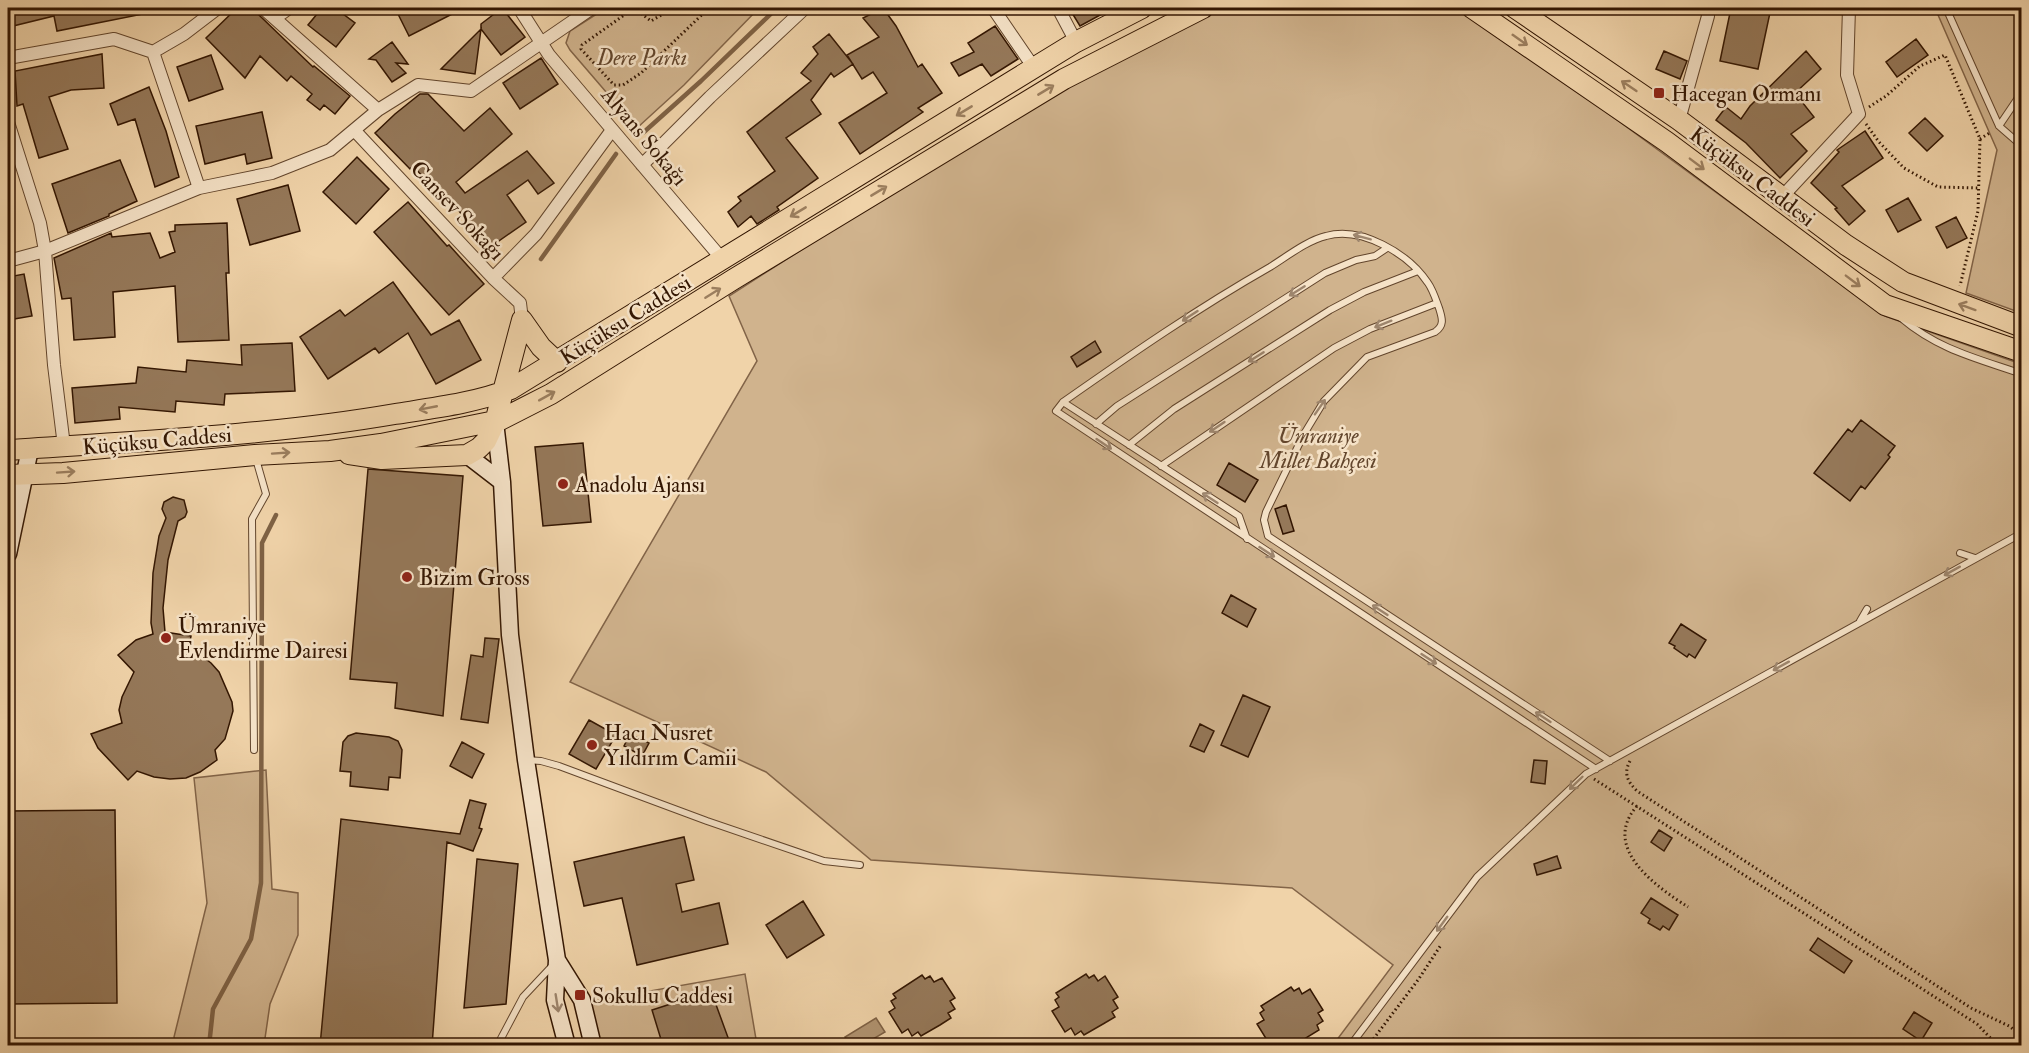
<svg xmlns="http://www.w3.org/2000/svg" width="2029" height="1053" font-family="'IM FELL Double Pica',serif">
<rect width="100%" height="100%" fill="#f0d3a9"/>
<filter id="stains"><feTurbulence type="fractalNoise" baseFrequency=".00333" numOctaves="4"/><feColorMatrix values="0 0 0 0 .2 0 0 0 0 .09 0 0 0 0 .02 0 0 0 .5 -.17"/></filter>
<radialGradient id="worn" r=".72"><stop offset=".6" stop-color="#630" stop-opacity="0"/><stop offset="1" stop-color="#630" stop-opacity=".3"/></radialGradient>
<path fill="#d0b38d" stroke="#826448" stroke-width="1.5" d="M606,8H759L684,85L637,128L570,50L566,43L570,31Z
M1219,8H1464L1885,316L2021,364V1045H1333L1393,965L1292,888L871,860L766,772L570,682L757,361L729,296L1057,87L1162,31Z
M1935,8H2021V313L1966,293L1997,150Z
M266,770L272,889L298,893V935L270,1004L264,1045H176L174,1037L207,903L194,778Z
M745,974L757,1045H601L588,1002Z"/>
<path fill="#b09370" stroke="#7e6144" stroke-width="1.5" d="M876,1018L885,1032L863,1045H850L845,1037Z"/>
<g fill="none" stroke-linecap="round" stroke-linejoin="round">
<path stroke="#7e6144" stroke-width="4.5" d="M644,132L701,81L777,8
M541,259L616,154
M209,1046L213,1009L251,939L261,883L262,543L276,515"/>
</g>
<path fill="#957859" stroke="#331602" stroke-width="1.5" d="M8,8H142L143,14L57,31L54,16L9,27Z
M237,8H255L258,14L313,67L314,66L350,96L335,114L324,105L320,110L307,100L312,94L291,76L287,81L260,56L245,78L206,38Z
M322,8H335L355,23L336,47L308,25Z
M395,8H464L409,36Z
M502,8L525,37L501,55L481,29V24Z
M883,8L896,26L918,67L922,64L942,93L918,108L923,112L860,154L839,123L887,93L873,72L862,79L847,55L879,37L863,18Z
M1069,8H1113L1080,26Z
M1731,8H1771L1758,69L1720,61Z
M995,26L1018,59L991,76L982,64L959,76L951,63L974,52L968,43Z
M481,29L475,74L441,69Z
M829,34L853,64L834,77L831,73L811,100L821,114L786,138L818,178L777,207L779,210L757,224L751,216L738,227L728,212L741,201L738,197L775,171L747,132L811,81L801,73L818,54L813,47Z
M1916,39L1928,55L1897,77L1886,62Z
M392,42L408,64L396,63L406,73L392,82L376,60L369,59Z
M1664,51L1687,61L1680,79L1656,69Z
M1806,51L1821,69L1795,93L1814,117L1791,134L1807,151L1780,178L1746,143L1716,120L1726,107L1741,119L1750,106Z
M102,54L104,88L71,90L49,97L68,149L39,158L23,104L17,106L15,71Z
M211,55L223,89L189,101L177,67Z
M541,58L558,84L520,109L503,83Z
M149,87L166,131L179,177L155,187L135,119L118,125L110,104Z
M420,94H428L464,131L490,108L512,134L456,182L465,193L527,151L554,183L538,194L528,180L507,195L526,222L486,250L455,205L452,208L413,166L410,169L375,133L395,114Z
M262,112L272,158L247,164L245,154L205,164L196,126Z
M1925,118L1943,136L1927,151L1909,133Z
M1865,131L1883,158L1842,186L1865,211L1849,225L1835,209L1837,208L1811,183L1839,152L1837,150Z
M357,157L389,189L356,224L323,192Z
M120,160L137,201L109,214V216L68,233L52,184Z
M288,185L300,231L250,245L237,199Z
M1908,198L1921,220L1898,232L1886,210Z
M408,202L447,246L449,245L484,284L449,315L374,232Z
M1956,217L1967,238L1947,248L1936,227Z
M227,223L229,273H226L229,340L178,342L175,286L113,292L115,337L74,340L71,298L62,299L54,258L111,233L112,237L150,233L160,258L175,252L169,232L175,231V225Z
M24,274L32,316L8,320V277Z
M393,282L431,335L459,320L481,360L436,384L408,333L379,353L375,348L328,379L300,337L340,310L345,316Z
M1095,341L1101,352L1077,367L1071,357Z
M292,343L295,391L225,394L224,405L176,401L175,412L119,407L120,419L75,423L72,388L136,383L138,367L186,372L187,360L242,365L241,345Z
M1861,420L1895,446L1888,455L1890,457L1865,489L1861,486L1850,501L1814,473L1848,429L1852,432Z
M583,443L591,522L543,526L535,447Z
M1229,463L1258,480L1245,502L1217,485Z
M368,469L463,476L443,716L395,708L397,683L350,679Z
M173,497L184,500L187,512L185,517L178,521L168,560L163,608L165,632L191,636L188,651L200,655L211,663L219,672L232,702L233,711L225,739L215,750L217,760L200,772L186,778L170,779L154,777L137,771L128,780L98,748L91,734L122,723L119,710L122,697L134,672L118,655L136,640L153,634L151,623L153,573L159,536L166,518L162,509L164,502Z
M1286,505L1294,531L1283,534L1275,509Z
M1231,595L1256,609L1247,627L1222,613Z
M1681,624L1706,640L1695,658L1689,654L1687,657L1674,648L1675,646L1669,643Z
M485,638L499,639L488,723L461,719L471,655L483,657Z
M1243,695L1270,707L1248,757L1221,745Z
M589,720L616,735L596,769L569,754Z
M1200,724L1214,731L1204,752L1190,746Z
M356,733L389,737L398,741L402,750L400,778L389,777L388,790L350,786L351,772L340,771L343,742L348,736Z
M630,734L649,743L642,756L624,746Z
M462,742L484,754L472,778L450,766Z
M1534,760L1547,761L1545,784L1531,782Z
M470,800L486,804L479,828L482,829L473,851L447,842L432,1046H320L341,819L460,834Z
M115,810L117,1003L8,1004V811Z
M1659,830L1672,838L1664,851L1651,842Z
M684,837L694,880L676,884L682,912L719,903L728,944L637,965L622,898L584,906L574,862Z
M1557,856L1561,868L1537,875L1534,864Z
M477,859L518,864L506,1004L464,1008Z
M1651,898L1678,915L1669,930L1663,926L1660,930L1648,923L1650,919L1641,913Z
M803,901L824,935L787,958L766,925Z
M1818,938L1852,961L1844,973L1810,950Z
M1086,974L1089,978L1094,975L1098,981L1105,976L1118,997L1113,1000L1118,1008L1112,1012L1115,1017L1103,1024L1084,1035L1081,1031L1075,1035L1071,1028L1065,1032L1052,1011L1059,1007L1055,1000L1059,997L1056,993Z
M922,975L925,979L930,976L934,982L942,978L955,998L950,1001L955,1009L948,1013L951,1018L940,1025L921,1036L918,1032L912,1036L908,1029L902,1033L889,1012L895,1008L891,1001L896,998L893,994Z
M1291,987L1294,991L1299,988L1302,994L1310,989L1323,1010L1318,1013L1323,1021L1317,1025L1319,1030L1293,1046L1270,1045L1257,1024L1264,1020L1260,1013L1264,1010L1261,1006Z
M711,991L730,1043L723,1046H663L652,1010Z
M1914,1012L1932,1023L1921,1041L1903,1029Z"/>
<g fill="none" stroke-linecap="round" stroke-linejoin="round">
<g stroke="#62452c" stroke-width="8">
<path id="lane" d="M1946,8L1999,126L2022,146
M1999,126L2022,92
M1901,318C1939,350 1976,358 2022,374
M1063,402C1130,355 1198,308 1270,267C1286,257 1308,240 1326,236C1361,226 1408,253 1428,283C1433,290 1436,300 1439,308C1442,318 1445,325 1435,332L1367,357L1324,401L1304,434L1266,512L1264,520L1268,536L1610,761
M1096,424L1117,406L1325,273L1356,260L1375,256L1387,248
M1129,445L1174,409L1330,310L1364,292L1418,271
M1161,466L1334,348L1370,329L1437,303
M1247,539L1239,516L1063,402L1056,411L1596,769
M1960,553L1975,558
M1860,621L1867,609
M254,750L252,519L266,494L256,459
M526,760L541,761L559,766L707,821L824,861L860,865
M497,1046L523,997L553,965
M1350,1046L1477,877L1586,774L2022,533"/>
</g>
<g stroke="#62452c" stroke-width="14">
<path id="street" d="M519,8L549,55L722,259
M993,8L1034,68
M1058,8L1076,42
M275,18L289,8
M153,52L184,34L218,8
M8,58L114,39L153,52L199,188
M378,110L418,85L471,91L592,8
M1679,120L1708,16V8
M8,122L40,223L45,251L54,365L64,446
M355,131L493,278L520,303L522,320
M642,165L710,97L805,8
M1781,198L1859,114L1847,75L1849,8
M8,261L45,251L199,188L272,173L330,150L378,110L263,8
M493,278L536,234L612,130"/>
</g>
<g stroke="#331602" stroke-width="19">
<path id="secondary" d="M495,422L502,482L510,635L526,760L557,960L555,1000L567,1046
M467,455L502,482
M8,554L30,449
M557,960L582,1000L593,1046"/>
</g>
<g stroke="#331602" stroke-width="22">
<path id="primary" d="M1472,8L1667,142L1885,305L2022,352
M1515,8L1679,120L1846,245L1903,282L2022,327
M8,450C137,441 267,436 395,414C433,408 475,403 511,389L1076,42L1142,8
M349,454L382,459L467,455L479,448L486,441L495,422L522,320L541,347L557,362
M8,475L63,473L255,455L330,451L381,444L500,420L551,394L734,279L1064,79L1203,8"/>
</g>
<path stroke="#331602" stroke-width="3" stroke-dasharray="1.5 3" stroke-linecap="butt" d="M634,8L582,45L581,49L614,85H623L641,73L709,8
M634,8L651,21L673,8
M1869,107L1886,96L1920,66L1945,55L1980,139L1978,211L1960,286
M1866,124L1879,142L1904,168L1938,187L1979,188
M1980,139L1991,132
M1630,761C1623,774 1628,782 1637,791L1971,1008L2009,1026L2022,1036
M1594,779L1977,1024L1998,1046
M1637,806C1600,848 1657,887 1688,907
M1368,1046L1418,980L1441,945"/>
<use href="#lane" stroke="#f5e2c7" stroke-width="6"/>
<use href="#street" stroke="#f5e2c7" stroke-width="12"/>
<use href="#secondary" stroke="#f5e2c7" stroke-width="16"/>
<use href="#primary" stroke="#f0d3a9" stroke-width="20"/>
</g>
<defs><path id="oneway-shaft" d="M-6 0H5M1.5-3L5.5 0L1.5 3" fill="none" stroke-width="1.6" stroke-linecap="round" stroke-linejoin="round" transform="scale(1.5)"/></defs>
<g stroke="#9b7e5e">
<use href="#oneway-shaft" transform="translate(1520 40) rotate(35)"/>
<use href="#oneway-shaft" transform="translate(1629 86) rotate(-146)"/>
<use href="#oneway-shaft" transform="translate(1046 90) rotate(-31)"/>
<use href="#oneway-shaft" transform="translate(964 111) rotate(149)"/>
<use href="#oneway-shaft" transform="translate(1697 164) rotate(37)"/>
<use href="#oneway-shaft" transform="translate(879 191) rotate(-31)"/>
<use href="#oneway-shaft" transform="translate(798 212) rotate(149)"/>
<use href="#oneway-shaft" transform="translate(1853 281) rotate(37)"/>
<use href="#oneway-shaft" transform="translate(713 293) rotate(-32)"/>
<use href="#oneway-shaft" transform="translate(1967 307) rotate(-160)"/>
<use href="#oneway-shaft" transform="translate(547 396) rotate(-29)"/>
<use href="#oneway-shaft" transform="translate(428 408) rotate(169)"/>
<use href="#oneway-shaft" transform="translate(281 453) rotate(-4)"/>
<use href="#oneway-shaft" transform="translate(66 472) rotate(-4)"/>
</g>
<g stroke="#9e866e">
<use href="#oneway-shaft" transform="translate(1362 237) rotate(-165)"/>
<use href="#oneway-shaft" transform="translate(1297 291) rotate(148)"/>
<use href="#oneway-shaft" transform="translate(1190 316) rotate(147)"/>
<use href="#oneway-shaft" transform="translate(1383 324) rotate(158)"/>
<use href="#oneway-shaft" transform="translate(1256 357) rotate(148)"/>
<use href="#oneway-shaft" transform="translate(1320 407) rotate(-55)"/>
<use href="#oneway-shaft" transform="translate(1217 427) rotate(146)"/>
<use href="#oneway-shaft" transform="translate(1104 444) rotate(34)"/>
<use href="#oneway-shaft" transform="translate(1210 498) rotate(-147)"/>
<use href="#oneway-shaft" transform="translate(1267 552) rotate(33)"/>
<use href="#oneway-shaft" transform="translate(1952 571) rotate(151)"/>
<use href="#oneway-shaft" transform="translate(1380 610) rotate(-147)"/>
<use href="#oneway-shaft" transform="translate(1429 659) rotate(33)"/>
<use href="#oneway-shaft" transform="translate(1781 666) rotate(151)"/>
<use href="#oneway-shaft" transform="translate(1543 717) rotate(-147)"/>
<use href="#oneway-shaft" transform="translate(1576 783) rotate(136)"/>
<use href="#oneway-shaft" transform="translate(1442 924) rotate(126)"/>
<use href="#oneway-shaft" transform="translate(557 1003) rotate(81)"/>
</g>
<g fill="#8f2418" stroke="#f5e2c7" stroke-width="2">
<rect x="1653" y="87" width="12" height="12" rx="3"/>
<circle cx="563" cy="484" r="6"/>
<circle cx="407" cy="577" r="6"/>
<circle cx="166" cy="638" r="6"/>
<circle cx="592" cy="745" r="6"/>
<rect x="574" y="989" width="12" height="12" rx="3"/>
</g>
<g text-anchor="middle" stroke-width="5" stroke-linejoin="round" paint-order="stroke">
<g font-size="22" font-style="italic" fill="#62452c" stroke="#f5e2c7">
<text x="642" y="65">Dere Parkı</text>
<text x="1318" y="443">Ümraniye<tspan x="1318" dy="25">Millet Bahçesi</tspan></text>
</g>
<g font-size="22" fill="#331602" stroke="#f5e2c7" text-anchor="start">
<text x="1671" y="101">Hacegan Ormanı</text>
<text x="575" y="492">Anadolu Ajansı</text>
<text x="419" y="585">Bizim Gross</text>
<text x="178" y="633">Ümraniye<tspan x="178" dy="25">Evlendirme Dairesi</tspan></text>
<text x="604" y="740">Hacı Nusret<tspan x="604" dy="25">Yıldırım Camii</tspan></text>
<text x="592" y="1003">Sokullu Caddesi</text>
</g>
<g font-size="22" fill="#331602" stroke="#f5e2c7">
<text transform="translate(645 136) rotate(50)" y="8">Alyans Sokağı</text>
<text transform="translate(1753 176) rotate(37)" y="8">Küçüksu Caddesi</text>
<text transform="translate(458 210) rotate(47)" y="8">Cansev Sokağı</text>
<text transform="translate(625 319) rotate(-32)" y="8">Küçüksu Caddesi</text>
<text transform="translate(157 440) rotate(-5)" y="8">Küçüksu Caddesi</text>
</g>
</g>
<rect width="2029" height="1053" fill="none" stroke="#f0d3a9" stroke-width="30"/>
<rect x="9" y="9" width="2011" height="1035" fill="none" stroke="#331602" stroke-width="3"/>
<rect x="15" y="15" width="1999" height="1023" fill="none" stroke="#331602" stroke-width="1.5"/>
<rect width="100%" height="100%" filter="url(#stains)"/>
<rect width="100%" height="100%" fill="url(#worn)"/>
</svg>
